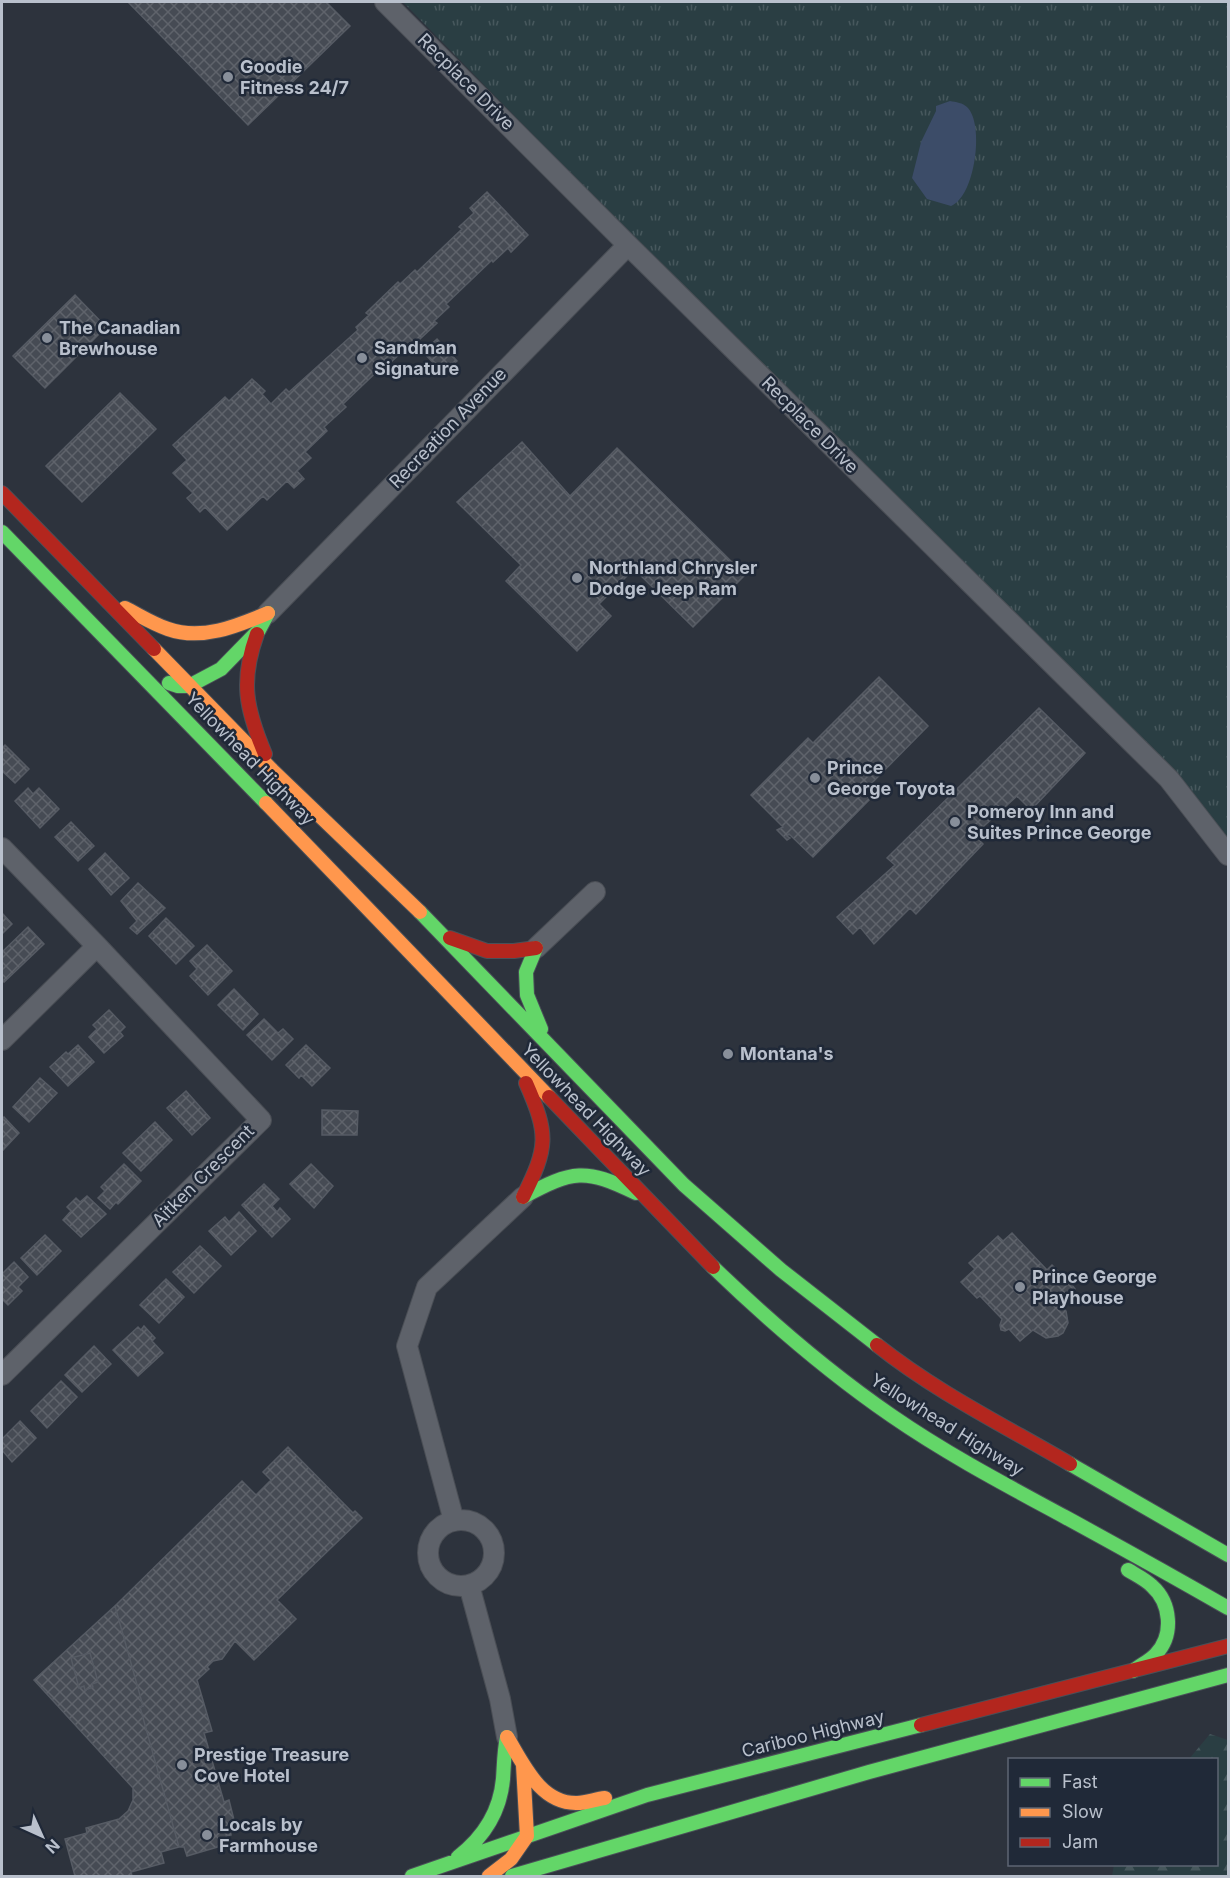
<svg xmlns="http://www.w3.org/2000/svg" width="1230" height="1878" font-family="Inter,sans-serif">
<defs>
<pattern id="grass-tufts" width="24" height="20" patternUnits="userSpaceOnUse" patternTransform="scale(1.5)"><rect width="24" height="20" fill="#2a3e43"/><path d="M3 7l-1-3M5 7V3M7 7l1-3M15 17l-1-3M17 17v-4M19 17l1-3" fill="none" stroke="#47585d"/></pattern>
<pattern id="forest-firs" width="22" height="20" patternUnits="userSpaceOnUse" patternTransform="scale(1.5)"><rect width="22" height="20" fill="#2a3e43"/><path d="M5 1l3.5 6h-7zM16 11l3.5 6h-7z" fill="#47585d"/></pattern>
<pattern id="building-cross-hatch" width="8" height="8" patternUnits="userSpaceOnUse" patternTransform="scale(1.5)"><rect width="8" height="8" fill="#464b54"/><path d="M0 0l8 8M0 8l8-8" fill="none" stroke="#5f636b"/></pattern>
</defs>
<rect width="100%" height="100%" fill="#2d333d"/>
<path fill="url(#grass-tufts)" d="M403,2H1228V844Z"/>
<path fill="url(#forest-firs)" d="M1210,1734L1228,1740V1876H1112L1114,1865L1216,1864V1760L1189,1759Z"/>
<path fill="#3c4c68" d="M950,101C956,102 963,103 967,107C985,124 975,197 951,206L927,199L912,178L921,142L936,111V106Z"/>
<path fill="url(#building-cross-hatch)" stroke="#565b64" stroke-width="1.5" d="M128,2H326L350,26L248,125Z
M487,192L528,235L511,252L508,248L493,262L492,260L446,304L449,307L434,321L437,323L405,353L403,351L389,364L387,362L343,404L346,407L324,427L327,431L305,452L311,458L297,471L304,479L294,488L287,481L267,500L263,496L227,530L205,507L200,512L187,498L193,493L173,473L187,460L173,445L225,397L229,401L252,379L265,391L262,394L271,404L286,389L289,392L358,330L356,327L369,315L366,313L398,282L400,284L415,270L417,272L462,229L459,227L474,213L470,208Z
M75,295L106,327L45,388L13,356Z
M437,339L457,361L443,373L423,352Z
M120,393L156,429L82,502L46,466Z
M522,442L570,496L617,448L745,575L693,627L634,569L599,604L611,616L577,651L506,581L521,565L457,502Z
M879,677L928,726L863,792L870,799L813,857L789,834L787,836L790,838L787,840L777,830L783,827L751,795L808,738L813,743Z
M1039,708L1085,753L1031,810L1017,796L974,835L983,844L916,914L910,908L874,944L860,927L853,934L837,917L895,865L887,858Z
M5,745L29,769L15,783L2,771V748Z
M28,788L33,794L39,788L59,809L40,828L15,801Z
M71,822L94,846L78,861L55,837Z
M105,853L129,878L111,895L89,869Z
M138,883L165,908L137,934L130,928L137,921L121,901Z
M2,913L12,924L2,934Z
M166,918L194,946L176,964L149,936Z
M28,927L44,944L4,982L2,979V952Z
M207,945L232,971L208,995L190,976L197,969L190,961Z
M234,989L258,1014L243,1030L218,1005Z
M109,1010L125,1027L120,1032L123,1036L104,1053L89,1037L97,1029L93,1025Z
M264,1019L278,1033L283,1029L293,1039L272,1060L247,1035Z
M78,1045L94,1062L68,1086L50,1067L66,1052L68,1054Z
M306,1045L330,1068L312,1086L301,1075L299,1078L286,1065Z
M40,1078L57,1093L29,1122L13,1107Z
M186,1091L210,1118L192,1135L167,1108Z
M322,1110L358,1111L357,1135H322Z
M4,1117L19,1133L2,1151V1120Z
M155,1122L172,1140L141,1171L123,1153Z
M124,1164L141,1181L118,1204L116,1202L110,1209L98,1198L105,1191L101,1187Z
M311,1164L333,1186L314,1208L290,1184Z
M264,1184L279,1199L272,1206L277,1212L280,1208L290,1219L272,1237L242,1205Z
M87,1196L106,1214L81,1237L63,1220L71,1211L67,1207L76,1198L80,1202Z
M239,1212L256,1231L231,1255L209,1231L225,1217L229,1222Z
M1012,1233L1047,1270L1052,1265L1066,1279L1070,1277L1073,1279L1072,1285L1075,1289L1059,1304L1066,1311L1068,1323L1063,1333L1058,1336L1046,1338L1033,1330L1020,1341L1009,1329L1005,1331L1001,1330L1000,1325L1002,1319L980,1296L977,1298L961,1282L975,1269L969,1263L998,1236L1003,1241Z
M45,1235L61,1251L37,1275L21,1258Z
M200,1246L221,1266L194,1293L173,1272Z
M14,1262L28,1277L18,1287L22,1291L8,1305L2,1299V1274Z
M166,1279L184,1297L159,1323L140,1305Z
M144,1326L155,1338L152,1341L163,1353L138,1376L113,1350L138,1327L141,1330Z
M94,1346L111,1364L82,1392L65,1375Z
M61,1381L77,1397L47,1428L31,1411Z
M20,1421L36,1438L12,1462L2,1450V1439Z
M288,1447L353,1513L355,1511L362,1518L277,1600L296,1619L254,1660L235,1641L222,1659L213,1661L207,1667L209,1669L197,1680L212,1731L204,1733L224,1802L229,1800L235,1824L229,1826L231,1835L226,1836L228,1844L187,1856L184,1847H179L140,1707L143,1706L115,1606L242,1481L256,1495L271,1480L263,1472Z
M115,1606L143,1706L140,1707L179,1847L161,1852L164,1863L131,1872L132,1876H75L65,1839L87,1833L86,1828L119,1819L128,1811L133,1800V1788L34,1680Z
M90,1653L98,1682L92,1684L93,1687L85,1690L84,1686L79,1688L71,1658Z"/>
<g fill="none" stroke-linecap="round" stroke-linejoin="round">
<g stroke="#4a4e55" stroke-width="22">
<path id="street" d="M385,2L628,245L1169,779L1228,855
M268,613L628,245
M2,848L97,946L261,1120L2,1375
M536,948L595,892
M2,1040L97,946
M428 1553a33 33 0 1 1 66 0a33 33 0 1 1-66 0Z
M454,1521L407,1346L427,1287L523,1197
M469,1585L500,1699L507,1737"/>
</g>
<g stroke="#4a5058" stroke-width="16">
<path id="fast" d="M2,532L266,803
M169,683L178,686H189L221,669L259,630L268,613
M420,912L684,1185L781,1270L877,1345
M536,948L526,972L527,995L541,1029
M523,1197C573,1170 585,1168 636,1193
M713,1267C769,1321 828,1372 892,1416C947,1454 1006,1485 1065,1517C1120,1547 1174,1577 1228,1608
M1070,1464L1228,1555
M1128,1570C1136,1575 1145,1579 1152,1586C1171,1603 1174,1635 1156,1654C1150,1661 1140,1665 1133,1671
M458,1857C484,1837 500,1812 503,1779C504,1765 504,1751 507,1737
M412,1876L647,1795L921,1725
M512,1876L869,1772L1228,1675"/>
</g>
<g stroke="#4a5058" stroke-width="16">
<path id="slow" d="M125,608C139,615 153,624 168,629C202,641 237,626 268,613
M154,649L272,770L420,912
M266,803L549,1097
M507,1737C523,1763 540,1804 577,1803C586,1803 596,1799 605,1798
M489,1876L511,1859L527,1836L523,1765"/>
</g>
<g stroke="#4a5058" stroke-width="16">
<path id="jam" d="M2,493L154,649
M257,634C240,681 246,709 265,754
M450,938L487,951H514L536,948
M549,1097L713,1267
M523,1197C548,1147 549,1135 526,1083
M877,1345C936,1392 1005,1426 1070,1464
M921,1725L1228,1646"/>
</g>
<use href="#street" stroke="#5e626a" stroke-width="20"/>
<use href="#fast" stroke="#63d668" stroke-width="14"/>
<use href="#slow" stroke="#ff974d" stroke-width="14"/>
<use href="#jam" stroke="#b3261e" stroke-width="14"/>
</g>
<g fill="#888f9a" stroke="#202938" stroke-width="2">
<circle cx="228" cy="77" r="6"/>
<circle cx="47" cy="338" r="6"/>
<circle cx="362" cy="358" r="6"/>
<circle cx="577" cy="578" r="6"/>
<circle cx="815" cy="778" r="6"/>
<circle cx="955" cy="822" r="6"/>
<circle cx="728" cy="1054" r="6"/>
<circle cx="1020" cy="1287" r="6"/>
<circle cx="182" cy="1765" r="6"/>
<circle cx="207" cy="1835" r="6"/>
</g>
<g text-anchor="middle" stroke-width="5" stroke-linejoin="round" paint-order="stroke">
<g font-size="18" font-weight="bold" fill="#b9c0cc" stroke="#202938" text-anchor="start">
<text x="240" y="73">Goodie<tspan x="240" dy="21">Fitness 24/7</tspan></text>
<text x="59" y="334">The Canadian<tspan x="59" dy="21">Brewhouse</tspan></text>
<text x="374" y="354">Sandman<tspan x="374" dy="21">Signature</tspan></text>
<text x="589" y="574">Northland Chrysler<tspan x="589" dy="21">Dodge Jeep Ram</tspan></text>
<text x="827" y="774">Prince<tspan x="827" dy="21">George Toyota</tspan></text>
<text x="967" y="818">Pomeroy Inn and<tspan x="967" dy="21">Suites Prince George</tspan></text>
<text x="740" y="1060">Montana's</text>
<text x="1032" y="1283">Prince George<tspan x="1032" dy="21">Playhouse</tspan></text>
<text x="194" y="1761">Prestige Treasure<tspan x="194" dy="21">Cove Hotel</tspan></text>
<text x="219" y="1831">Locals by<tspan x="219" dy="21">Farmhouse</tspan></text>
</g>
<g font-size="18" fill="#b9c0cc" stroke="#202938">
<text transform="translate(466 82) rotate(45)" y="6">Recplace Drive</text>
<text transform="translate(810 425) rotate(45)" y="6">Recplace Drive</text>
<text transform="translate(448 428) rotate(-46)" y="6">Recreation Avenue</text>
<text transform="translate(250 759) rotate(46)" y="6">Yellowhead Highway</text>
<text transform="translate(586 1110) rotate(46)" y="6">Yellowhead Highway</text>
<text transform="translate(203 1176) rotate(-45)" y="6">Aitken Crescent</text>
<text transform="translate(947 1425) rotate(32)" y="6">Yellowhead Highway</text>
<text transform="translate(813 1734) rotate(-14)" y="6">Cariboo Highway</text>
</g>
</g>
<rect width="1230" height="1878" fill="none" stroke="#b9c0cc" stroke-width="6"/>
<rect x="1008" y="1758" width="210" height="108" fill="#202938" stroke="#5d6573" stroke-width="1.5"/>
<rect x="1020" y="1778" width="30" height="9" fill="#63d668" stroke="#5d6573" stroke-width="1.5"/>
<text x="1062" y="1788" font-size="18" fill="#b9c0cc">Fast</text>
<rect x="1020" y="1808" width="30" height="9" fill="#ff974d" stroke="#5d6573" stroke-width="1.5"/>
<text x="1062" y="1818" font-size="18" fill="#b9c0cc">Slow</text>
<rect x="1020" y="1838" width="30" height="9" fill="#b3261e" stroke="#5d6573" stroke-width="1.5"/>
<text x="1062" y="1848" font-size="18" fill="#b9c0cc">Jam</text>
<g transform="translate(42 1836) rotate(135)" stroke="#202938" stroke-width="4.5" paint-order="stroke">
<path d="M0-4.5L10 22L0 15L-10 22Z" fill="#b9c0cc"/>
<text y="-9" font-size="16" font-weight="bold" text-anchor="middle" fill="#b9c0cc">N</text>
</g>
</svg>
